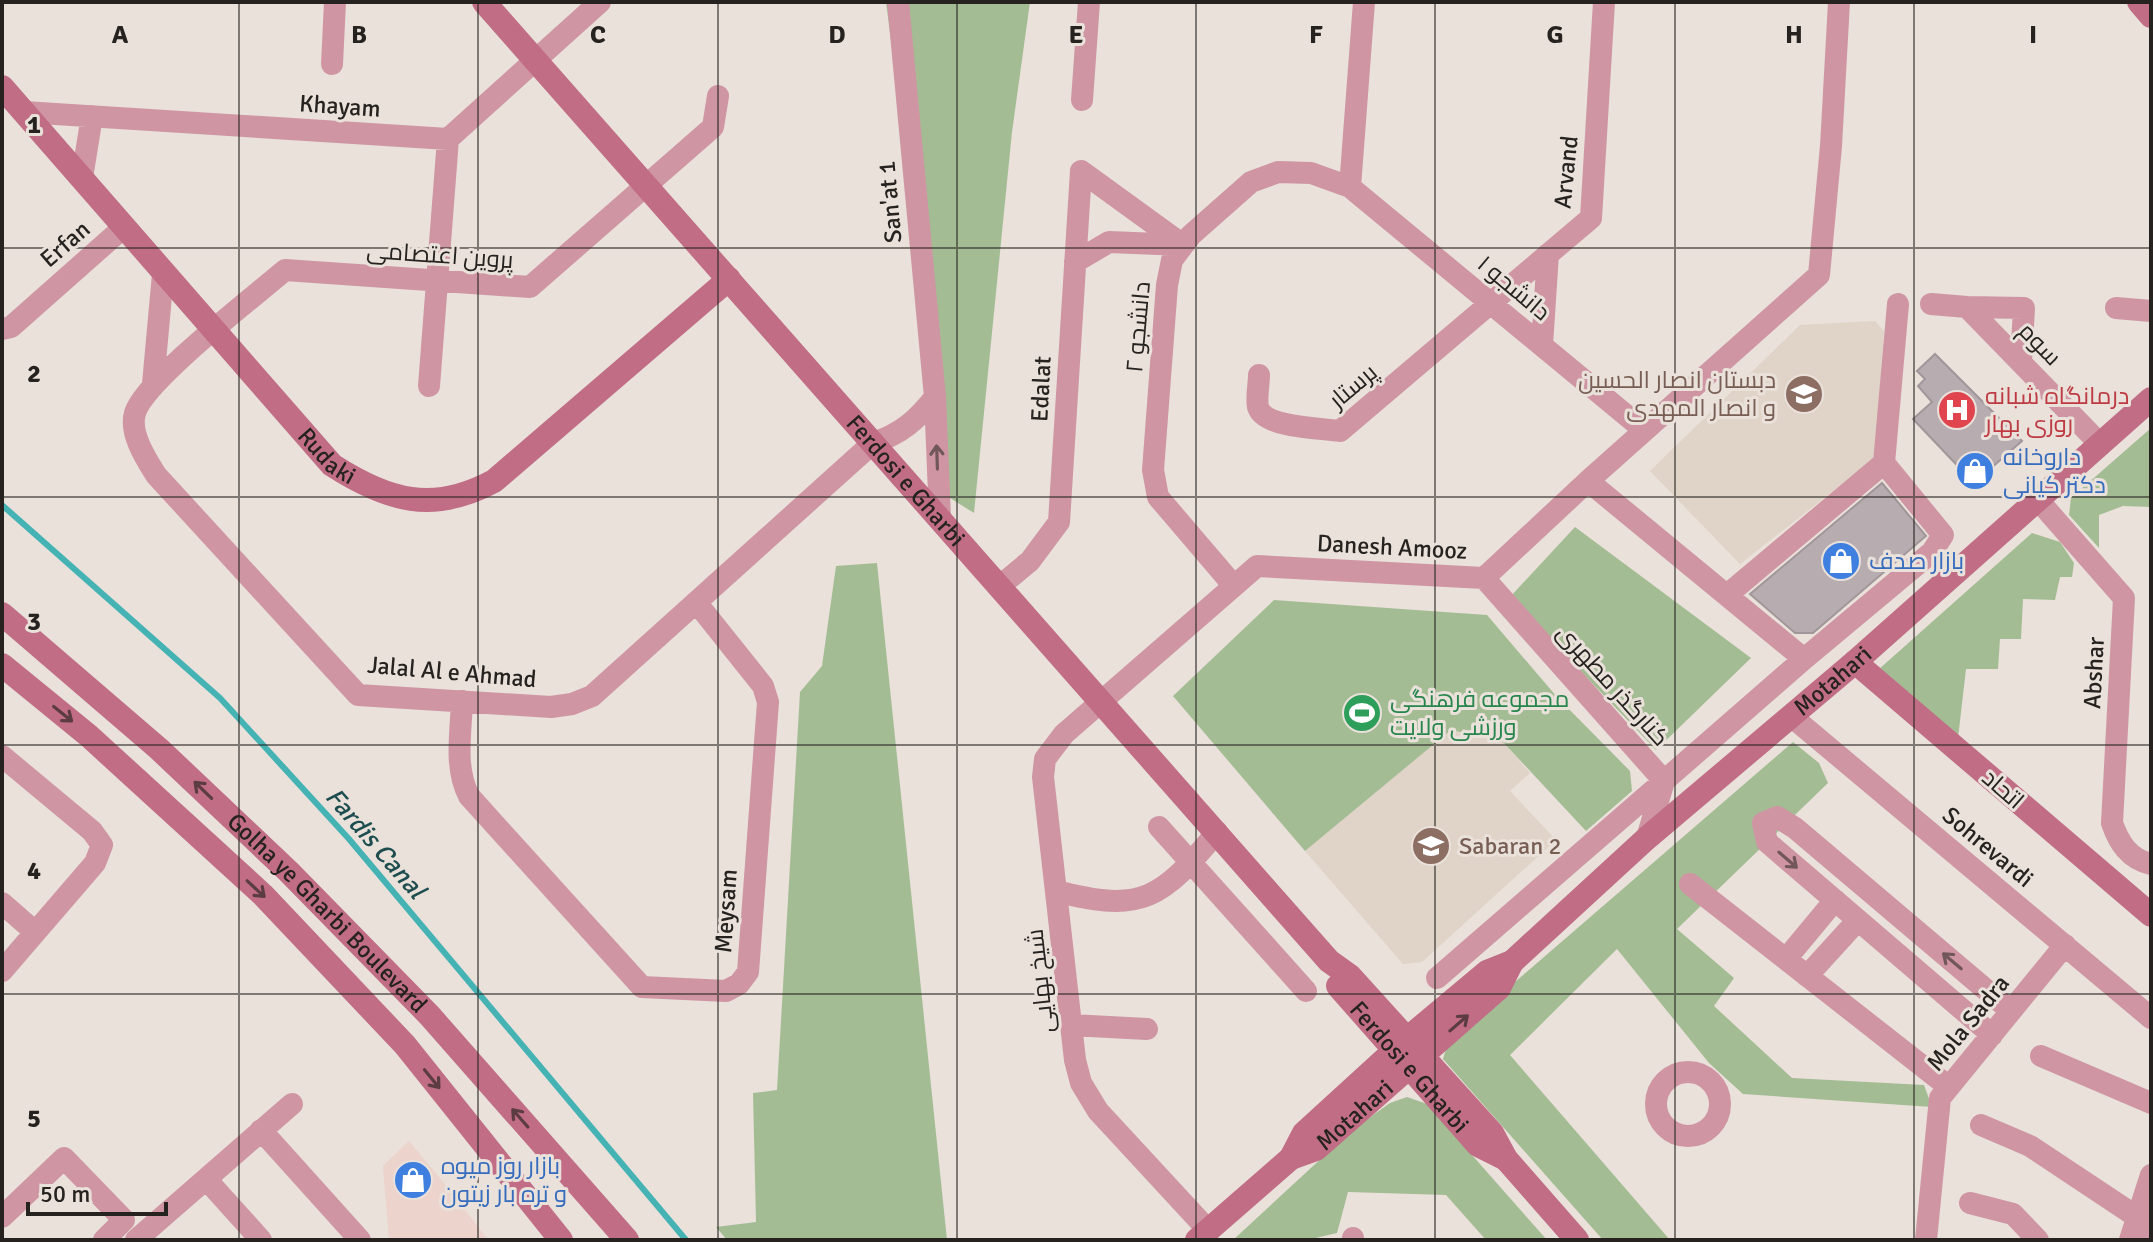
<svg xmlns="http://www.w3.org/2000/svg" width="2153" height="1242" font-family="Signika,Cairo,sans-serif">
<rect width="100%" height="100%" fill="#e9e1da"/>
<path fill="#ecd3cc" d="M409,1141L453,1194L488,1240H389L383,1166Z"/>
<path fill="#e0d3c7" d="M1875,321L1884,331L1875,458L1740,564L1650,471L1800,325Z
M1451,730L1502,741L1530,773L1510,791L1556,840L1422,962L1403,964L1305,851Z"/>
<path fill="#a4bc94" d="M886,2H1030L1012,132L974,513L942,493L908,172Z
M2151,428V507L2123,506L2099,515V548L2069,515L2071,498Z
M1575,527L1751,658L1656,750L1510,597Z
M2032,533L2060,542L2074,563L2072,577H2060L2055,600L2023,599L2021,639H2000L1998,669H1966L1957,747L1878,670Z
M877,563L947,1240H727L716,1227L756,1222L753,1093L777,1090L800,692L822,666L836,566Z
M1274,600L1487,615L1557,697L1630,771L1632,791L1586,831L1502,741L1451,730L1305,851L1173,696Z
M1793,742L1819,763L1828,783L1677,929L1734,978L1714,1006L1792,1078L1924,1085L1932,1107L1743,1094L1709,1063L1617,949L1510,1055L1670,1240H1603L1443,1059L1449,1039Z
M1407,1097L1427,1104L1547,1240H1486L1446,1195L1348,1192L1337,1233L1307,1240H1233L1352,1130L1390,1103Z"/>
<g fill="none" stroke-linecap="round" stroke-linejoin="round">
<path stroke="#45b3b4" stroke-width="6" d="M2,505L220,698L349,839L686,1240"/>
</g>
<path fill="#b7acb0" stroke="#a1969a" stroke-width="2" d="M1935,354L2022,441L1974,483L1913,419L1932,402L1918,386L1925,379L1917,371Z
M1882,483L1926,536L1813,633H1795L1750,594Z"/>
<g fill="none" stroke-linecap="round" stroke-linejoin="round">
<path stroke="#cf95a3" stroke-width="22" d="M898,2L935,397L940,518
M332,64L335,2
M718,96L713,127L530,287L285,270C254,297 145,380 135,413C129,433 146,459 156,475L358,695L551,707L572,704L592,696L873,443C901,434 917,420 935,397
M1082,100L1089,2
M24,112L448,139L600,2
M82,178L92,116
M1350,187L1364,2
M1075,262L1109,242L1183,245L1081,171
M1931,304L1967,307L2100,444
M1967,307L2024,308L2021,362
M2116,308L2151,311
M2,329L11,327L124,227
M1542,345L1548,254
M1259,375C1259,384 1256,398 1258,407C1264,428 1321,428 1340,431L1591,218L1604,2
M153,384L163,274
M429,386L448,139
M1588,481L1804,659
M2038,500L2124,598L2112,823C2119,843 2129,859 2151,864
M1000,586L1030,561L1059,522L1081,171
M1234,586L1158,497L1153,470L1167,285L1172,260L1191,235L1251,182L1278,172L1311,173L1350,187L1644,430
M1727,595L1884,463L1898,304
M462,701C461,732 454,768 469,796L642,987L726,991L739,984L748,972L768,702L763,686L696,602
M1791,716L2151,1018
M2,756L92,831L102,845L95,863L2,971
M1159,827L1306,991
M1647,838L1664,781L1804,659L1932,552L1943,535L1884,463
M1690,884L1949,1087
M1056,891C1143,914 1162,898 1217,832
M2,903L35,932
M1786,959L1835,900
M1807,976L1858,920
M1437,978L1664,781L1484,578
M1071,1025L1147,1029
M1992,1035L1767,842L1763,823L1777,817L1795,828L2011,1011
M2041,1056L2151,1103
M1656 1104a32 32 0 1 1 64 0a32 32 0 1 1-64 0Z
M1981,1125L2030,1146L2137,1217
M261,1130L360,1240
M206,1179L261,1240
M1970,1203L2013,1214L2038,1240
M2,1217L64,1158L124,1220L104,1240
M1208,1230L1098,1111L1081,1083L1075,1060L1043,777L1045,759L1064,734L1257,566L1484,578L1588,481L1819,275L1831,146L1839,2
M1353,1238V1240
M136,1240L292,1104
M1926,1240L1940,1098L2065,945
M2130,1240L2151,1175
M2146,1240L2151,1228"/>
<g stroke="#c06d85" stroke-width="24">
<path id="s1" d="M484,2L1329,961L1350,976L1492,1133L1506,1159L1577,1240"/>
<path d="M2139,2L2151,16"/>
<path id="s2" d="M2,87L332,465C388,501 433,514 494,481L729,279"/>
<path id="s3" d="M2,614L159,749L289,872L430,1016L627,1240"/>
<path d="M1855,662L2151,915"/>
<path d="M2,665L89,736L263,895L405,1045L561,1240"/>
<path id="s4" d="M1338,986L1478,1145L1506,1159"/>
<path id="s5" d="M1291,1158L1316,1149L1499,988L1512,962L1647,838L1855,662L2151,399"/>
<path d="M1197,1240L1291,1158L1304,1133L1408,1038L1487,972L1512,962"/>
</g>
</g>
<defs><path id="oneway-shaft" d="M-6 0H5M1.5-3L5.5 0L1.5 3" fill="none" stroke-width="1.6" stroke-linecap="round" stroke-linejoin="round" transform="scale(2)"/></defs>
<g stroke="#71565a">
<use href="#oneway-shaft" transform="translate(937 457) rotate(-92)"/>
<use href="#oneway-shaft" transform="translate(1788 860) rotate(41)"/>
<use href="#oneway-shaft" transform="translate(1952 961) rotate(-140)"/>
</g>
<g stroke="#5b3c43">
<use href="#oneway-shaft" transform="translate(63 714) rotate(39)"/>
<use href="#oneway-shaft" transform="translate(203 790) rotate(-136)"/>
<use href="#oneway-shaft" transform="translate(256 889) rotate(43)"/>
<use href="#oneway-shaft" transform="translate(1459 1023) rotate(-41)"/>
<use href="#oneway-shaft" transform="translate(432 1079) rotate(51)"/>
<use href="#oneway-shaft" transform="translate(520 1118) rotate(-131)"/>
</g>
<path fill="none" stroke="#25221f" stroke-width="2" stroke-opacity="0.55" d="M239,2V1240M478,2V1240M718,2V1240M957,2V1240M1196,2V1240M1435,2V1240M1675,2V1240M1914,2V1240M2,248H2151M2,497H2151M2,745H2151M2,994H2151"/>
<defs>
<g id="school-disc" transform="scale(2)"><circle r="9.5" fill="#8d6e63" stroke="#e9e1da"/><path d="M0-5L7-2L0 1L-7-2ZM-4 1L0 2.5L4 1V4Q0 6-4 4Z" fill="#fff"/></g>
<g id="hospital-disc" transform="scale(2)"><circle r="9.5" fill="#e0444e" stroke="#e9e1da"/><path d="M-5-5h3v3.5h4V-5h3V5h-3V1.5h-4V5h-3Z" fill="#fff"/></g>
<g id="shop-disc" transform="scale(2)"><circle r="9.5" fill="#3f7fe0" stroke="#e9e1da"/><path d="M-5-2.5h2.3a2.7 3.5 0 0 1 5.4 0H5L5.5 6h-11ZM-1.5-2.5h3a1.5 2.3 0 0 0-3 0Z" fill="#fff"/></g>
<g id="stadium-disc" transform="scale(2)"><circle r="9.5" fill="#2e9e5b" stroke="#e9e1da"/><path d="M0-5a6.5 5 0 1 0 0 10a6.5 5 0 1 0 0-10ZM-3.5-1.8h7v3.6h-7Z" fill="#fff"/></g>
</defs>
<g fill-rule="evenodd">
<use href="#school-disc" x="1804" y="394"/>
<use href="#hospital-disc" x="1957" y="410"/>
<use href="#shop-disc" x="1975" y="471"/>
<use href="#shop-disc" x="1841" y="561"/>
<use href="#stadium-disc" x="1362" y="713"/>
<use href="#school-disc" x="1431" y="846"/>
<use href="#shop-disc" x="413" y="1180"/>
</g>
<g text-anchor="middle" stroke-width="6" stroke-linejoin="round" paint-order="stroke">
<g font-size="24" fill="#25221f" stroke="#e9e1da">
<text transform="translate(340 106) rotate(4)" y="8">Khayam</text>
<text transform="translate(1566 172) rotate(-84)" y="8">Arvand</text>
<text transform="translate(890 202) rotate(-95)" y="8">San'at 1</text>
<text transform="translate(65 244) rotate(-41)" y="8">Erfan</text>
<text transform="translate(440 255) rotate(4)" y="8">پروین اعتصامی</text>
<text transform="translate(1514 288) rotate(40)" y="8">دانشجو ۱</text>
<text transform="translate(1138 327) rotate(-85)" y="8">دانشجو ۲</text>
<text transform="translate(2040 344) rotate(46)" y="8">سوم</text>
<text transform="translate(1353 386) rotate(-40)" y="8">پرستار</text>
<text transform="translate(1041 389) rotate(-87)" y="8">Edalat</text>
<text dy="8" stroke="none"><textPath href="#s2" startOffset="492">Rudaki</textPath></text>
<text dy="8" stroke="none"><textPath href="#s1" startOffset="638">Ferdosi e Gharbi</textPath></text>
<text transform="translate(1392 547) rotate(3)" y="8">Danesh Amooz</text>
<text transform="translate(452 672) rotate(5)" y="8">Jalal Al e Ahmad</text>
<text transform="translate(2094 673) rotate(-87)" y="8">Abshar</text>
<text dy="8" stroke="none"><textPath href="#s5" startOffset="726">Motahari</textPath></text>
<text transform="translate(1613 685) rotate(48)" y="8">کنارگذر مطهری</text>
<text transform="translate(2003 789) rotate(41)" y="8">اتحاد</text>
<text transform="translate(1988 847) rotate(40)" y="8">Sohrevardi</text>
<text transform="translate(726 911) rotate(-86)" y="8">Meysam</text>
<text dy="8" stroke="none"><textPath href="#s3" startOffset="442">Golha ye Gharbi Boulevard</textPath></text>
<text transform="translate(1040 981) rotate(-96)" y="8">شیخ بهایی</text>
<text transform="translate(1968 1023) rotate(-51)" y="8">Mola Sadra</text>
<text dy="8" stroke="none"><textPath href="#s4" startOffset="108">Ferdosi e Gharbi</textPath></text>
<text dy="8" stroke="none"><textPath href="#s5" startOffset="78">Motahari</textPath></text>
</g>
<g font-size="24" fill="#785e54" stroke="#e9e1da" text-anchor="end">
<text x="1776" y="388">دبستان انصار الحسین<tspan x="1776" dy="28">و انصار المهدی</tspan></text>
<text x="1459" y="854" text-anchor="start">Sabaran 2</text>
</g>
<g font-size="24" fill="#be3a42" stroke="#e9e1da" text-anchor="start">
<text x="1985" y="404">درمانگاه شبانه<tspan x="1985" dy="28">روزی بهار</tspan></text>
</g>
<g font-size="24" fill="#366cbe" stroke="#e9e1da" text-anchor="start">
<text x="2003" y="465">داروخانه<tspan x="2003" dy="28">دکتر کیانی</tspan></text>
<text x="1869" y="569">بازار صدف</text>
<text x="441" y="1174">بازار روز میوه<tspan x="441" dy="28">و تره بار زیتون</tspan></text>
</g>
<g font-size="24" fill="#27864d" stroke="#e9e1da" text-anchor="start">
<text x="1390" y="707">مجموعه فرهنگی<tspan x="1390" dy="28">ورزشی ولایت</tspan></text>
</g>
<g font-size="26" font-style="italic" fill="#1d4d4e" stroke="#e9e1da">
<text transform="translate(376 843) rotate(49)" y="9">Fardis Canal</text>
</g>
</g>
<g font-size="26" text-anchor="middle" font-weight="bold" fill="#25221f" stroke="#e9e1da" stroke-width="6" stroke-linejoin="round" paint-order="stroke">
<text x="120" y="43">A</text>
<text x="359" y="43">B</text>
<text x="598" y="43">C</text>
<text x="837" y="43">D</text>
<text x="1076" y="43">E</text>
<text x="1316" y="43">F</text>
<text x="1555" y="43">G</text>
<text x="1794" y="43">H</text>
<text x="2033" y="43">I</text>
<text x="34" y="133">1</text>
<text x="34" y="382">2</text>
<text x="34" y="630">3</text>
<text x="34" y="879">4</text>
<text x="34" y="1127">5</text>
</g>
<rect width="2153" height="1242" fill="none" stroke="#25221f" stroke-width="8"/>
<path d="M28 1202v12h138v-12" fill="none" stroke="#25221f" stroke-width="4"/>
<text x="40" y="1202" font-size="24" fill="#25221f" stroke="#e9e1da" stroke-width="6" paint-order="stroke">50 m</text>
</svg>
